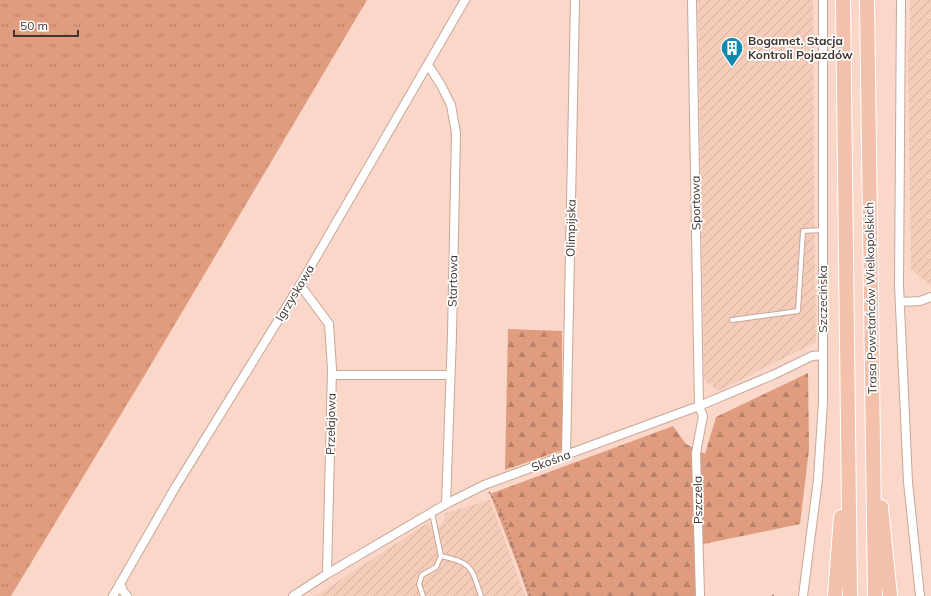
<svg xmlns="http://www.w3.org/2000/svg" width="931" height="596" font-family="Mulish,sans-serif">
<defs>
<pattern id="industrial-furrows" width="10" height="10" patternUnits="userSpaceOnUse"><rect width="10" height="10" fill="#f5cbb9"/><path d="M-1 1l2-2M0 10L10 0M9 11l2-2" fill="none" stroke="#d3af9f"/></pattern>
<pattern id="grass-tufts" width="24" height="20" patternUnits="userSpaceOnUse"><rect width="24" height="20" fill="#e09c7e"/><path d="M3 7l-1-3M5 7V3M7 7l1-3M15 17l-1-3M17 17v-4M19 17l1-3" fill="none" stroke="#b78068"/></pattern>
<pattern id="forest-firs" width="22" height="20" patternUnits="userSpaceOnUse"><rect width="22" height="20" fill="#e09c7e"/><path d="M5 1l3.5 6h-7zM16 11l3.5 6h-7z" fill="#b78068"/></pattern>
</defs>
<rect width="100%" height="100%" fill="#fad7c9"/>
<path fill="url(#industrial-furrows)" d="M698,0H813L814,195L816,342L718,391L704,380Z
M910,0H931V286L911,269L908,58L910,32Z
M490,500L525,596H315L428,523L432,530L441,526L446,513Z"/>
<path fill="url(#grass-tufts)" d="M0,0H367L146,373L11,596H0Z"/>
<path fill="url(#forest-firs)" d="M508,329L562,331V450L505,470Z
M808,373L809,449L800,524L699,545L700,596H528L519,569L490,494L673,426L686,444L705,454L716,417Z"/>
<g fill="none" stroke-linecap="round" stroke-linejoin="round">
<g stroke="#c7a799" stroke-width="6">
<path id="service" d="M732,320L798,311L803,231L823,230
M441,556C473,563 471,567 481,596
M423,596L419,584L422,575L436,567L441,556L432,513"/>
</g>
<g stroke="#c7a799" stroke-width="10">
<path id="minor" d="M692,0L699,406L703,416L696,453L700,596
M901,0L899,285L908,482L920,596
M428,65L441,85L451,105L456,133L452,335L446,504
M300,285L329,324L332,369L327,574
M900,302L920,301L931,297
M332,375H450
M566,456L575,0
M120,583L123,591L127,596
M113,596L176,486L300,285L465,0
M293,596L327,574L446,504L484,485L699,406L773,375L812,356L823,355
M803,596L818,479L823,402V0"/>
</g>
<g stroke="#fff" stroke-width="16">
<path id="motorway" d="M843,0L850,596
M867,0L875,596
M881,507L890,596
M835,596L841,517"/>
</g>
<path stroke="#967f75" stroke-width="1.5" stroke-dasharray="2 3" stroke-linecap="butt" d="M489,492L501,511L530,596
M772,596L774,595"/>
<use href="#service" stroke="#fff" stroke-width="4"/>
<use href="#minor" stroke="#fff" stroke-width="8"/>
<use href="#motorway" stroke="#f2c0ab" stroke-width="14"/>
</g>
<defs>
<g id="building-pin" transform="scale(1.15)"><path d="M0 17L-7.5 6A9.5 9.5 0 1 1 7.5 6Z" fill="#1089ac" stroke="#fff"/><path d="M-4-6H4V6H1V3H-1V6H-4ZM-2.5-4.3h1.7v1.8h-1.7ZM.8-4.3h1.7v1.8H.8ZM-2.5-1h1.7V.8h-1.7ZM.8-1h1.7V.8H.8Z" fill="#fff"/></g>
</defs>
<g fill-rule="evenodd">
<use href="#building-pin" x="732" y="48"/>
</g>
<g text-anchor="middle" stroke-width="3.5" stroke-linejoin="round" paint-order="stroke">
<g font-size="12" font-weight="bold" fill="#41342e" stroke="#fff" text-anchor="start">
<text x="748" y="45">Bogamet. Stacja<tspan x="748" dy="14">Kontroli Pojazdów</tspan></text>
</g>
<g font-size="12" fill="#41342e" stroke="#fff">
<text transform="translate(696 203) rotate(-91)" y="4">Sportowa</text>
<text transform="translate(571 228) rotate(-89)" y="4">Olimpijska</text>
<text transform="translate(453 281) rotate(-89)" y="4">Startowa</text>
<text transform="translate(295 293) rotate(-59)" y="4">Igrzyskowa</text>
<text transform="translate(871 298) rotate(-91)" y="4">Trasa Powstańców Wielkopolskich</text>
<text transform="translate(823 299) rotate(-90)" y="4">Szczecińska</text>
<text transform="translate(331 424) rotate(-89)" y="4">Przełajowa</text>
<text transform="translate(551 461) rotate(-20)" y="4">Skośna</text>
<text transform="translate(698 500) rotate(-91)" y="4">Pszczela</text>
</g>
</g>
<path d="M14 30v6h64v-6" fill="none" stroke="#41342e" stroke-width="2"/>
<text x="20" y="30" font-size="12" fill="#41342e" stroke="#ffffff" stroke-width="3" paint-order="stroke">50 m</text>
</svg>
